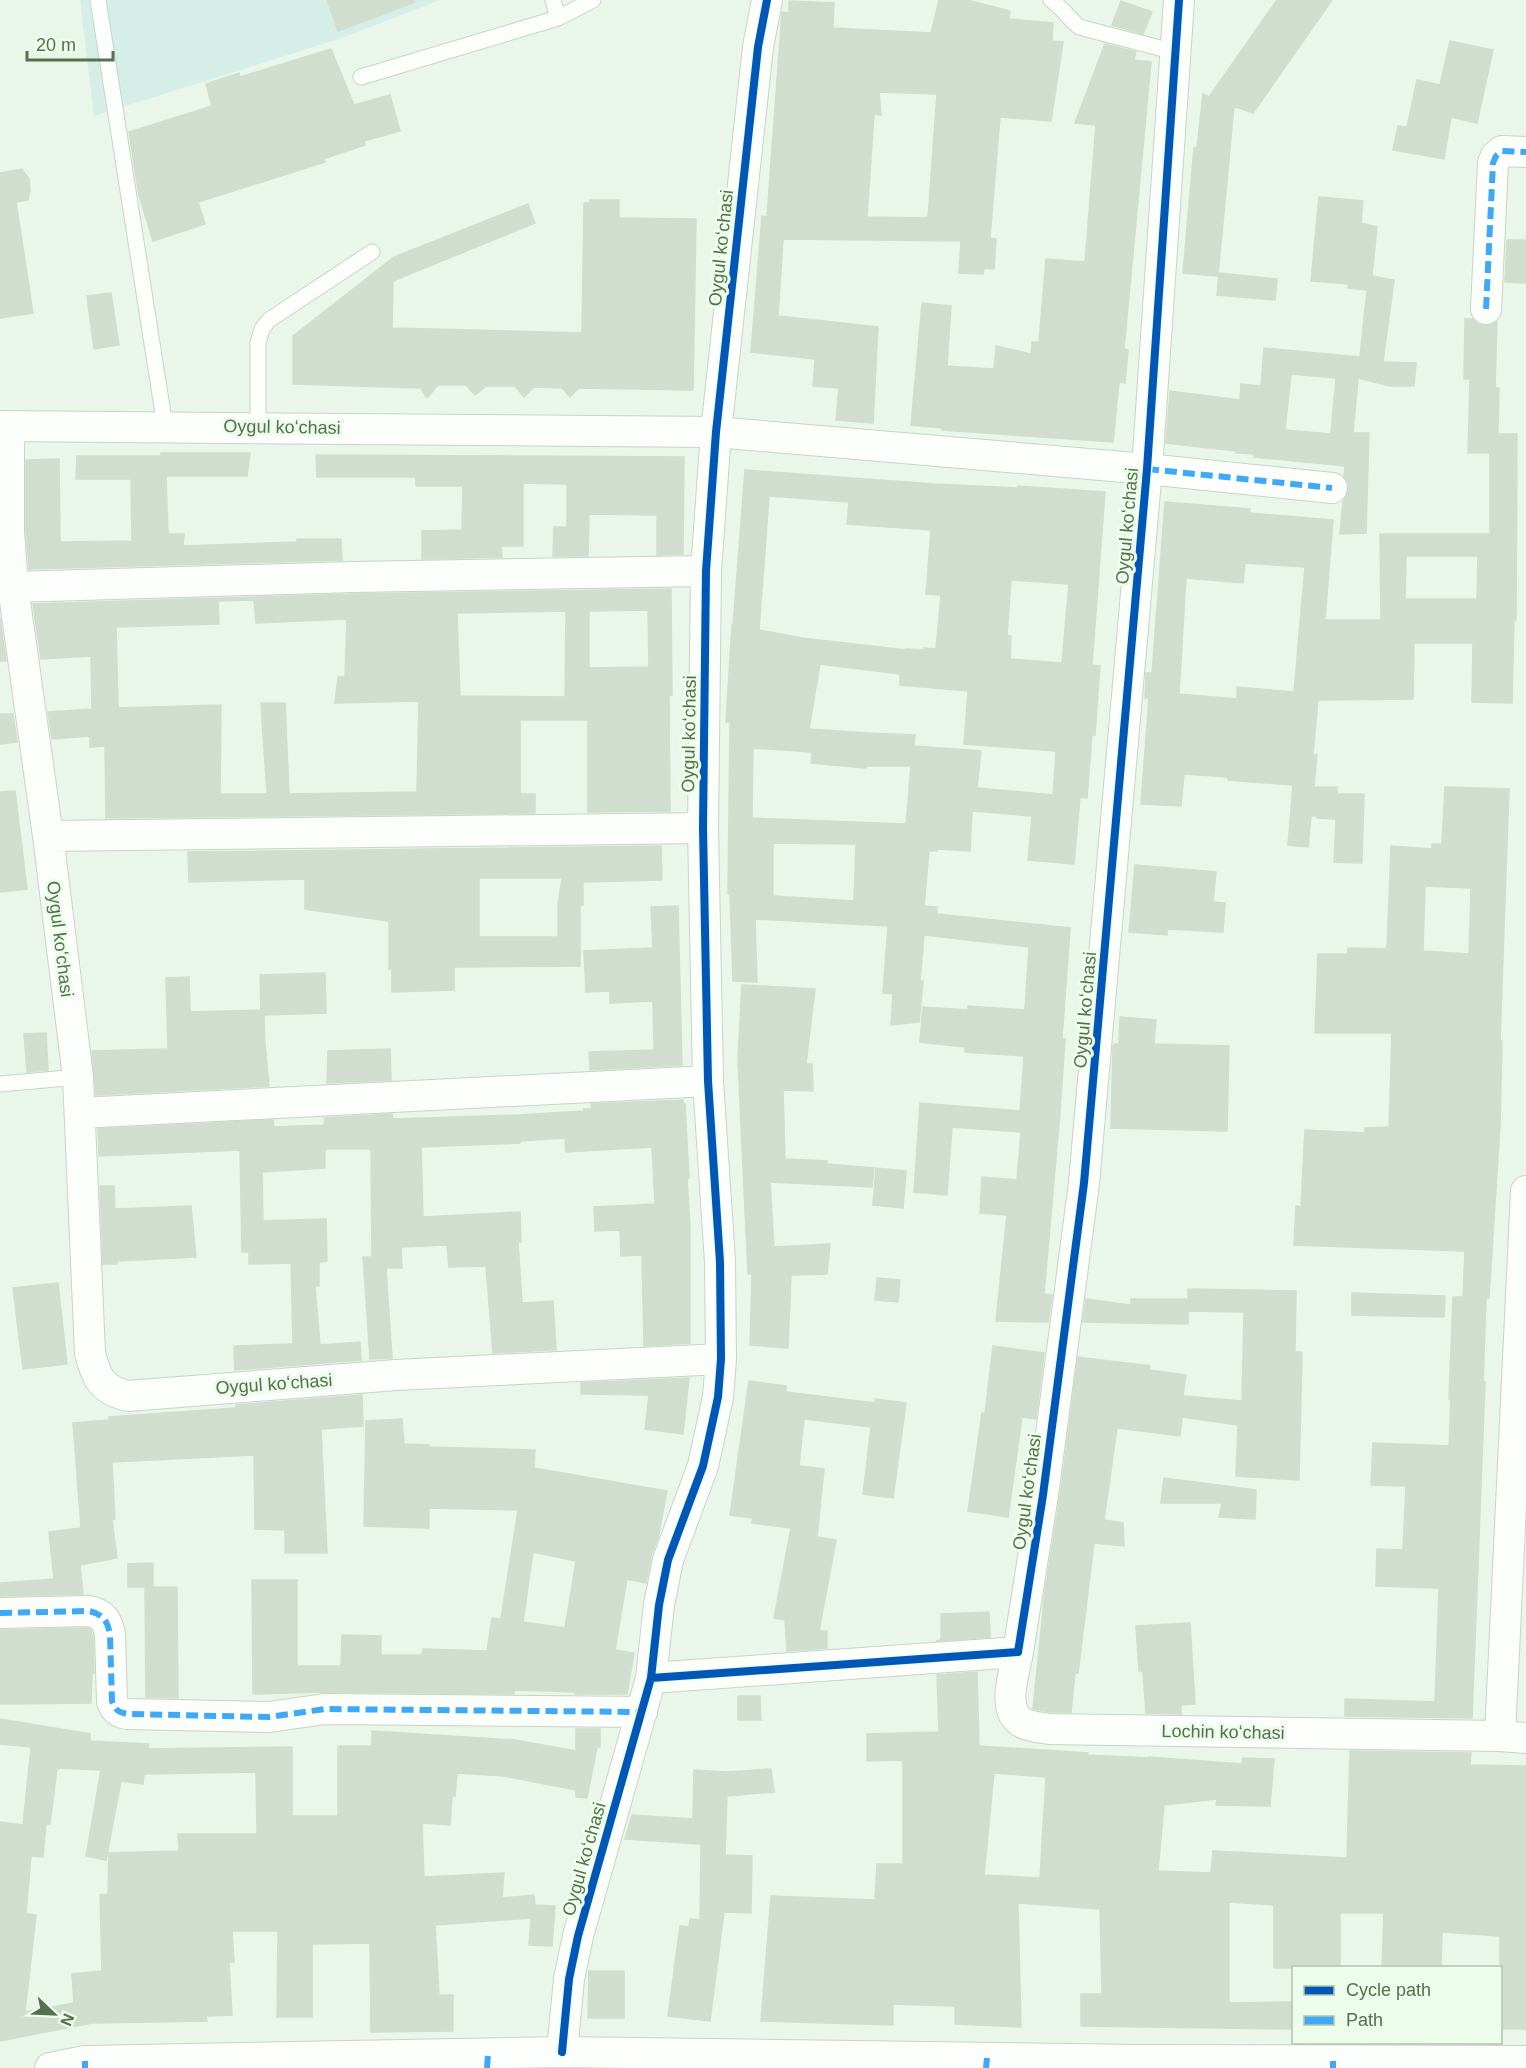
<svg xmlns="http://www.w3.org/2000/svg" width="1526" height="2068" font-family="Arial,sans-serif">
<rect width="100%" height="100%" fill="#eaf6ea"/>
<path fill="#d6eee8" d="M80,0H440L342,38L94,116Z"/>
<path fill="#d1decf" stroke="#d0decd" stroke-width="1.5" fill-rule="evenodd" d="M327,0H414L415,2L338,31Z
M939,0H967L1010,11L1009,19L1053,23L1052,41L1063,42L1051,121L1000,117L990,238L996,239L994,269L984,268L983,274L959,273L961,241L783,239L778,316L878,327L873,423L836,420L839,388L813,386L815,359L751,352L762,216L767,217L782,12L789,13V1L834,3L833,28L931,33ZM879,92L937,94L928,218L867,217L874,114L881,115Z
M1277,0H1332L1253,113L1234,106L1218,276L1183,273L1194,148H1197L1203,94L1209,97Z
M1121,1L1152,12L1143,34L1112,25Z
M1450,41L1493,50L1477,123L1451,117L1444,159L1393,150L1398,126L1407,127L1417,80L1440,85Z
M1105,44L1136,52L1134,60L1151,62L1124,349L1128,350L1125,383L1119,382L1113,442L942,430V428L911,425L922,303L951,306L947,366L994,369L996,346L1031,354L1032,342H1039L1046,259L1085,262L1096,125L1075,123Z
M331,49L354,105L390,95L400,131L364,141L365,145L323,159L325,162L198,202L205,224L153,241L139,195L129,132L212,106L206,84L239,73L240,77Z
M22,169L29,179L30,190L28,200L16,202L33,313L0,318V173Z
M1319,197L1363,201L1361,223L1377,227L1372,276L1394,280L1383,362L1416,363L1414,386H1390L1358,378L1353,433H1369L1366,533L1340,534L1343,501L1346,498L1349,489L1348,482L1344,477L1345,466L1254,457L1255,454L1236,453V451L1166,443L1170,391L1240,400L1241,384L1261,386L1264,348L1360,357L1367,290L1348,288L1349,284L1311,281ZM1291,374L1336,378L1331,434L1285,430Z
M590,200H619V218L696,219L693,390L579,388L570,397L562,388L534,387L524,397L515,386H486L475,395L466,385H438L427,398L421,388L293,384V336L394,257L528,204L535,223L393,281L392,328L582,333L584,203H590Z
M1507,240H1526V283L1505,282Z
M1219,273L1277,279L1275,300L1217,295Z
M111,293L119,345L94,349L87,296Z
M1465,319H1473L1477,324L1485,326L1497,322L1495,388H1499L1498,434H1517L1516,620L1514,619L1512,703L1472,702L1473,643H1414L1413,699L1318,700L1313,754L1317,755L1314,787H1337V794H1364L1362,863L1334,862L1336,819L1317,818V816H1311L1308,847L1288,845L1293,785L1228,780V777L1184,774L1181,806L1141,804L1149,698H1145L1146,676V673H1152L1165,502L1250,509L1249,513L1333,520L1325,620H1381L1380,534H1490V453H1468L1470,379H1464ZM1406,556H1478L1477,599H1405ZM1245,563L1305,567L1294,692L1237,687V699L1179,694L1186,578L1243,583Z
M161,453H250L247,476H166L168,534H184L183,546L297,542V539H341L342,560L29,569L26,530V460L59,459L60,542L132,541L131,479H76L77,456H161Z
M316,455L684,457L683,554L657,555V515L589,514L588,556H553L554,527H567V484L523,483V546H501L502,557L422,559V531L462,530L463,486H416V477H317Z
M745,470L934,484L1018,488V486L1105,492L1092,665L1100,666L1095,735L1092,734L1087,798L1080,797L1074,864L1028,860L1032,816L972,811L970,851L937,849V851H929L924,906L937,907V914L1070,928L1062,1039H1065L1060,1113L1044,1294L1052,1295L1048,1322L996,1321L1007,1215L980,1213L982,1177L1017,1180L1021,1132L952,1127L947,1195L914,1192L920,1103L1020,1111L1024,1056L965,1052V1047L920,1042L923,1007L968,1010V1006L1025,1010L1029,947L924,935L920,981H923L919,1022L891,1025L893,994L883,993L888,926L755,919L757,982L733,981L730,894H728L730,722H726L732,625L733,626ZM769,496L849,502L847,524L931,530L926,594L941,595L936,649L924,648L925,650L906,649V650L802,638L759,630ZM1011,580L1069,584L1062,663L1010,659L1011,636L1007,635ZM820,664L900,674V685L968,691L964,744L1056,751L1053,795L977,788L981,751L914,746L915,735L867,733L809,729ZM753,748L812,752L811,763L866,768L867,766H911L906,824L752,818ZM773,843L856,844L854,901L773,896Z
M671,589L672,695H669L670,811L588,812V720H520V794H535V813L106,818L105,746L90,747V736L52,739L48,712L92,709L91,656L41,659L33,604L353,594ZM254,600L256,623L347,619L345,677H338L335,703L419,701L417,792L289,794L285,703H261L267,794H220L221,705L118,708L116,627L219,624L218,601ZM648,610L649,667L589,668V611ZM566,611L565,697L460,696L457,613Z
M0,618L6,661H0Z
M0,714H13L17,742L0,744Z
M1445,787L1509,789L1500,1041H1502L1500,1126L1489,1298H1486L1483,1383L1485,1382L1472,1718L1345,1716V1699L1435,1702L1439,1588L1376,1586L1377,1549L1403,1550L1406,1486L1371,1485L1373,1443L1449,1446L1451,1399H1449L1453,1297H1463L1465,1251L1294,1245L1296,1206L1301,1207L1305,1130L1365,1133V1128L1389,1127L1392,1033H1315L1318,954H1348V948L1387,949L1391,846L1432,849V844H1442ZM1425,886L1471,888L1469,954L1423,951Z
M15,791L27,889L0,892V792Z
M661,846L662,880L583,882V905H580V966L454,967V990L392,992V969H389V921L305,909V879L189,882L188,852ZM479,878H562L558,906V937H479Z
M1135,865L1216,872L1213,902L1225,903L1223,932L1167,929V935L1129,932Z
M678,906L682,1065L590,1070L589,1052L654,1050L653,1001L610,1003V991L586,992L584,951L653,948L651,907Z
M325,973L326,1013L264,1015L265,1045L269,1086L96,1095L92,1051L168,1049L166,978L189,977L190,1012L261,1010L260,975Z
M742,985L815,989L806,1064H812L813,1091L783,1090L785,1159L827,1161V1164L874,1168L872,1187L770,1182L774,1247L830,1244L827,1274L791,1275L788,1348L750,1345L752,1274H748L738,1060Z
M1120,1017L1156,1020L1154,1044L1229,1046L1227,1131L1111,1128L1113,1046L1114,1044H1119Z
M46,1033L48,1070L27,1072L24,1034Z
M390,1049L391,1080L327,1083L328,1051Z
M683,1100V1104H685L689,1178H687L690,1228V1343L644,1346L642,1255L621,1256L620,1230L595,1231L594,1207L655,1204L652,1147L566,1152L565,1138L520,1141V1143L421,1147L423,1217L520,1212L521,1242H518L522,1303L553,1301L556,1350H549L493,1353L486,1266L449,1267L447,1245L401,1247L402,1268H386L392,1358L370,1359L363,1257H372L371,1149H325V1168L262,1172L263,1221L326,1219L327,1261L319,1262V1286H315L320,1345L360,1342L361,1360L235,1370L234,1346L293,1344L291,1263L249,1264V1252H242L240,1150L99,1156L98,1129L273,1120L274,1127L324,1125L325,1118L392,1114L393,1119L519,1115L584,1111V1109H592L591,1104Z
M876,1168L906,1171L903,1208L873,1205Z
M100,1186H114L115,1209L191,1206L196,1257L117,1261V1264H103Z
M877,1278L900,1280L898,1302L875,1300Z
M58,1283L67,1364L23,1369L13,1288Z
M1188,1289L1296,1291L1295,1352H1302L1299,1480L1236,1476L1238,1425L1182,1417L1180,1436L1117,1428L1104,1520L1123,1523L1124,1546L1094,1543L1078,1673H1075L1071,1712H1051L1033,1709L1045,1591L1060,1497L1078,1357L1150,1366L1149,1370L1186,1375L1183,1396L1242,1401L1244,1312L1188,1311V1324L1083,1322L1086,1299L1131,1305V1299H1188Z
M1352,1293L1445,1296L1444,1317L1352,1315Z
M993,1346L1044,1353L1036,1419L1022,1417L1008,1517L968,1511L982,1413H985Z
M689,1378L683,1434L645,1429L649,1395L581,1394V1383Z
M749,1381L786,1386V1392L875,1403V1399L906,1403L893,1498L863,1494L871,1427L804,1419L799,1466L824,1469L817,1537L836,1540L819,1631H827V1648L787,1651L785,1620L774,1618L791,1528L752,1523L753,1518L730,1515Z
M362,1395L363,1426L321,1429L327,1553H285V1530L255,1529L254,1455L112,1462L115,1519L112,1520L117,1558L80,1565L83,1594L0,1596V1583L54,1579L49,1532L81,1528L73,1423L109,1420V1417L236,1408V1405Z
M402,1419L404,1444L429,1445V1447L535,1450L534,1468L667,1491L658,1538L651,1556L646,1583L627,1579L615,1650L634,1653L627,1694H575V1692L514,1690V1694L325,1692L253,1694L252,1580H297V1666H341L342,1635L381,1636V1655H422L423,1649L487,1651L492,1618L501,1619L518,1510L429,1508V1528L364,1526L366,1421ZM533,1552L576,1561L565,1628L523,1622Z
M1164,1478L1256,1490L1255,1519L1219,1517L1222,1503H1161Z
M153,1563V1587H128V1564Z
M145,1587H177L178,1698L146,1697Z
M989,1612L990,1637L936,1641L941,1640V1614Z
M1190,1623L1195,1704L1181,1705V1714L1146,1713L1143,1671H1139L1136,1626Z
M87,1628L91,1630L93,1637L94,1673H92L91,1703L0,1704V1630Z
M977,1672L979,1746L1088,1753L1087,1755L1149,1758V1757L1242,1764L1243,1758L1274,1759L1270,1806L1216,1805L1217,1799L1164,1805L1158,1871L1211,1873L1213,1851L1347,1858L1350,1751L1471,1753L1470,1765L1526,1766V2029H1500V1936L1442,1932L1441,1968H1382L1384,1913H1340V1968H1274V1905L1229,1902V2003L1293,2002V2029L1081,2026V1994H1102L1100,1909L1018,1903L1021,2027L955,2024V2006L893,2004V2025L761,2021L771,1896L875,1900L877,1864H903V1760L867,1761V1734L939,1732L937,1675ZM994,1773L1046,1777L1040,1878L984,1875Z
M738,1696H760L761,1720H738Z
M0,1719L90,1734V1741L149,1744L148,1749L292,1747V1816H338V1746H372V1731L515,1740L576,1751V1729H600V1747H597L587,1798L576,1797V1790L504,1776L457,1773L455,1796H452L450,1825L422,1823L424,1877L504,1873L502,1898L534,1895L535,1905L555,1906L552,1946L529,1945L531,1918L435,1925L439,1995H453V2031L371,2032L370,1943L312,1944V2017H277L278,1931H232L234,1962H229L232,2015L206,2016L207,2021L92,2023L0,2041V1822L23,1825L31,1747L0,1744ZM57,1768L101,1770L86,1856L106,1860L121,1781L143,1784L144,1774L256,1772L257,1834H178L179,1851L109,1853L108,1894L100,1895L102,1971L72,1974L74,2003L25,2012L36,1915L26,1914L31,1856L43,1857L46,1824H50Z
M771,1769L774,1792L727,1796L725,1855L752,1856L751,1913L724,1912L710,2021L668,2016L680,1926L689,1927L690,1919L700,1920L701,1844L625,1839L632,1815L693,1819L694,1770L727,1772Z
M589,1971H624V2018H588Z"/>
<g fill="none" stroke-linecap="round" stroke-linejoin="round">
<g stroke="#c8d4c6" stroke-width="17">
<path id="service" d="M98,0L165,426
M553,0L558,18
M1051,0C1062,8 1069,18 1079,27L1175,52
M361,77L558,18L593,0
M258,427V343L262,329L269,320L372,252
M0,1084L78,1077"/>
</g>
<g stroke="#c8d4c6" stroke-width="32">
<path id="minor" d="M1486,309L1493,163L1496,156L1502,151L1526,152
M0,426L716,432L1147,469L1332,488
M9,426V531L13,587L48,836L78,1077L90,1353C96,1378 102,1390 128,1396L396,1375L721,1359
M13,587L353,577L706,571
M48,836L703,828
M80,1113L708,1081
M1526,1191L1500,1736L1526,1738
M0,1613L89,1611C103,1614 108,1621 110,1635L112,1701C115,1710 118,1712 127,1714L269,1717L325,1709L642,1712
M1018,1652C1015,1672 1000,1711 1023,1723C1031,1727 1041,1728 1050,1729L1500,1736
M651,1678L1018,1652L1043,1495L1084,1183L1147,469L1179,0
M562,2052L569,1979L578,1936L651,1678L659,1605L668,1560L703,1466L718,1397L721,1359L720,1262L708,1081L703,828L706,571L716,432L758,47L767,0
M50,2068L85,2061L562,2052L1138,2060L1526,2061"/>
</g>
<use href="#service" stroke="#fcfefc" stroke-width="15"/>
<use href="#minor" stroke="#fcfefc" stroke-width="30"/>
<path stroke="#3fa9f5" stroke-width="6" stroke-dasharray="12 6" stroke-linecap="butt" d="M1486,309L1493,163L1496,156L1502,151L1526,152
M1147,469L1332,488
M0,1613L89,1611C103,1614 108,1621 110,1635L112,1701C115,1710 118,1712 127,1714L269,1717L325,1709L642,1712
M85,2061V2068
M487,2068L488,2054
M986,2068L987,2058
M1333,2068V2061"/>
<g stroke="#ecfdeb" stroke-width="11">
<path id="cycleway" d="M651,1678L1018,1652L1043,1495L1084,1183L1147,469L1179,0
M562,2052L569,1979L578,1936L651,1678L659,1605L668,1560L703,1466L718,1397L721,1359L720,1262L708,1081L703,828L706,571L716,432L758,47L767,0"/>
</g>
<use href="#cycleway" stroke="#0057b8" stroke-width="8"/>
</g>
<g text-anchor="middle" stroke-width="6" stroke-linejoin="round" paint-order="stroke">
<g font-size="18" fill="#56714d" stroke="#ecfdeb">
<text transform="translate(721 248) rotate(-84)" y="6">Oygul koʻchasi</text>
<text transform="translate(282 427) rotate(1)" y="6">Oygul koʻchasi</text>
<text transform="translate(1127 526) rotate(-85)" y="6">Oygul koʻchasi</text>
<text transform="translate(689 734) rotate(-89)" y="6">Oygul koʻchasi</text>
<text transform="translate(60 939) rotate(83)" y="6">Oygul koʻchasi</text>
<text transform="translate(1085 1010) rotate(-85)" y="6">Oygul koʻchasi</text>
<text transform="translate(274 1384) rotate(-4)" y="6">Oygul koʻchasi</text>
<text transform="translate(1027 1492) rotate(-82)" y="6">Oygul koʻchasi</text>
<text transform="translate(1223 1732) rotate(1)" y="6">Lochin koʻchasi</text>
<text transform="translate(584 1859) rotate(-74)" y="6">Oygul koʻchasi</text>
</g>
</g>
<rect x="1292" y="1966" width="210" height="78" fill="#ecfdeb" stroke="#b0c5ac" stroke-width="1.5"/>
<rect x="1304" y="1986" width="30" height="9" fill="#0057b8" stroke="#b0c5ac" stroke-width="1.5"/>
<text x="1346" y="1996" font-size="18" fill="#56714d">Cycle path</text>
<rect x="1304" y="2016" width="30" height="9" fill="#3fa9f5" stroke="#b0c5ac" stroke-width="1.5"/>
<text x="1346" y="2026" font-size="18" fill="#56714d">Path</text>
<g transform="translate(54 2014) rotate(113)" stroke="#ecfdeb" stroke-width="4.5" paint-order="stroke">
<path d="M0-4.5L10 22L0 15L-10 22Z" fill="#56714d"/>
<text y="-9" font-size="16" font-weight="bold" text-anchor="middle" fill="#56714d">N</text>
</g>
<path d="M27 51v9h86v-9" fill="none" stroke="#56714d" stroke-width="3"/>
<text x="36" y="51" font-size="18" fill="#56714d" stroke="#ecfdeb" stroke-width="4.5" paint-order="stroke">20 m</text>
</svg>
